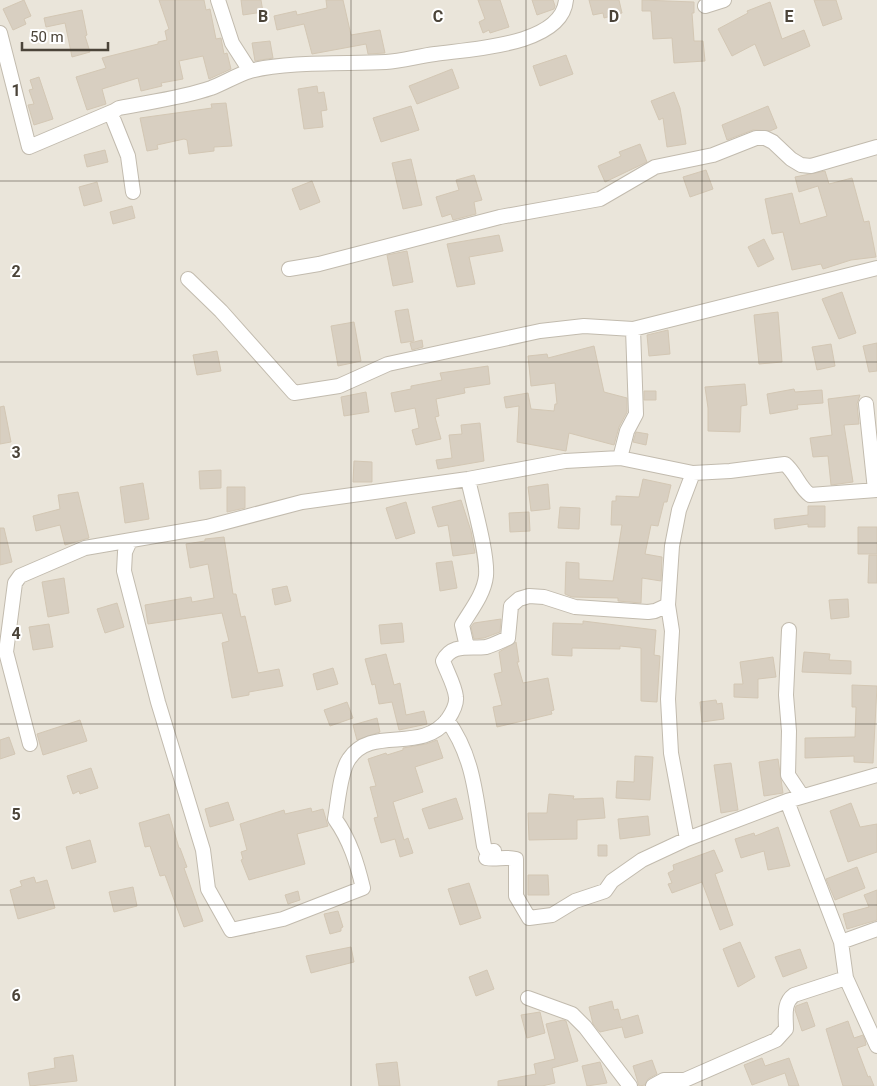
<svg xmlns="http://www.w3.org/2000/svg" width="877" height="1086" font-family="Roboto,sans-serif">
<rect width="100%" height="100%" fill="#f6f3ec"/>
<path fill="#eae5da" d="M0,0H877V1086H0Z"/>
<path fill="#d8cfc1" stroke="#d3c7b4" d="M24,0L31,16L24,19L26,24L13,30L3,9Z
M159,0H204L206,10L210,9L216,39L221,38L224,54L227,53L231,69L209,79L203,56L179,61L183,79L161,83L162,86L141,91L138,78L102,89L106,104L87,110L76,77L106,68L102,58L158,44V42L167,40L165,31L169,29Z
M241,0H261L263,12L243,15Z
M326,0H343L351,35L380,30L385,53L368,54L366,44L312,54L304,24L277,30L274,16L296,11L297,15L327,8Z
M478,0H500L509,27L490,33L489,30L483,33L479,22L485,19Z
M532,0H553L555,6L554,9L537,15Z
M589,0H619L622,13L604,18L603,13L593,15Z
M642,0L694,2V13H692L694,41H703L705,61L674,63L672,38L653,39L651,11H642Z
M814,0H836L842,19L823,26Z
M770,2L782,39L804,30L810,46L764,66L755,44L732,56L718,29L748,13L747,11Z
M82,10L87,35L85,36L90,52L72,57L65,23L46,27L44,18Z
M270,41L273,58L255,61L252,43Z
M566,55L573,74L540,86L533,66Z
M452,69L459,88L417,104L409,86Z
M39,77L53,119L34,125L28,105L34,104L29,90L33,89L30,80Z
M317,86L318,93L324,92L327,110L321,111L323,127L304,129L298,89Z
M674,92L680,108L686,144L667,147L663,118L659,120L651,101Z
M226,103L232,146L214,147V151L189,154L187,140L184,139L157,145L158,149L147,151L140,118L212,108L211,104Z
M411,106L419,130L381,142L373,118Z
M768,106L777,128L770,131L753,130L727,140L722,125Z
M640,144L647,162L605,182L598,166L621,156L619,152Z
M105,150L108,162L87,167L84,155Z
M411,159L422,205L403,209L392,163Z
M706,170L713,189L690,197L683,177Z
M825,171L829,184L852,178L864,222L869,221L876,257L851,260L823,269L821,264L792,270L783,232L772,234L765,199L792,193L800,224L827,216L818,186L799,192L795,177Z
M474,175L482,200L474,202L476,214L453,220L451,214L442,217L436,197L459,190L456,180Z
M312,181L320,202L300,210L292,189Z
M97,182L102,201L84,206L79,187Z
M132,206L135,218L113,224L110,212Z
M499,235L503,251L469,257L475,284L457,287L447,244Z
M764,239L774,259L758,267L748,247Z
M407,251L413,282L393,286L387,255Z
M842,292L856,333L839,339L822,299Z
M408,309L414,341L401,343L395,311Z
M778,312L782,362L759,364L754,315Z
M354,322L361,361L338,366L331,326Z
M668,330L670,354L649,356L647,335Z
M422,340L423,347L412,350L410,343Z
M877,343V371L869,372L863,346Z
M831,344L835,366L817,370L812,347Z
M594,346L604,392L627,398V412L619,427L614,445L569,433L566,451L517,442L519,406L506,408L504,397L528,393L531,409L554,411L555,404H557L555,383L531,386L528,356L547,354L548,358Z
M217,351L221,371L197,375L193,355Z
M488,366L490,384L464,388L465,393L436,399L439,416L435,417L441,439L416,445L412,430L419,428L415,408L395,412L391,393L411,389V386L442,380L440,373Z
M745,384L747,405L741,406L740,432L708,431V408L705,387Z
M794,389L795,392L822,390L823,403L797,405L798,409L770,414L767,394Z
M644,391H656V400H644Z
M366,392L369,412L344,416L341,397Z
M860,395L857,404L859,424L844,425L853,482L831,485L828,456L813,457L810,438L832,435L828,399Z
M4,406L11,442L0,444V407Z
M480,423L484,461L438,469L436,460L452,458L449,435L462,434L461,425Z
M636,432L648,434L646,445L633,442Z
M354,461L372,462V482H353Z
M221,470V488L200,489L199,471Z
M643,479L671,485L667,502H664L658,526L651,525L645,554L662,557L661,581L642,578L641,603L618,601V598L572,597L565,594L566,562L579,563V579L613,581L622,525H611L612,501H616V496L639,497Z
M143,483L149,519L125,523L120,487Z
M548,484L550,509L531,511L528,487Z
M227,487H245V508L227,512Z
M78,492L89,538L65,545L60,525L36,531L33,516L60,509L58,495Z
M461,500L471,531L475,553L453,556L448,525L438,527L432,507Z
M406,502L415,533L396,539L386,508Z
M808,506H825V527H808V524L775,529L774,519L808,515Z
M560,507L580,508L579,529L558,528Z
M529,512L530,531L510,532L509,513Z
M858,527H877V554H858Z
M0,528H4L12,562L0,565Z
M224,537L233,594H236L241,617L245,616L258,673L279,669L283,686L249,692V695L232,698L222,643L229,641L222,613L148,624L145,605L191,597L192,602L214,598L208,564L190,568L186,544L205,541V539Z
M869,555H877V583H868Z
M452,561L457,588L440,591L436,563Z
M64,578L69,613L48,617L42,582Z
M287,586L291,601L275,605L272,589Z
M848,599L849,617L831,619L829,600Z
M117,603L124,627L105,633L97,609Z
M501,619L500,632L484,638L474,639L471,627L474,623Z
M583,621L656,630L654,655L660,656L657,702L641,701V648L620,646V649L572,648V656L552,655L553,623L583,624Z
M402,623L404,642L381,644L379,625Z
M49,624L53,647L33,650L29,627Z
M516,642L519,662H517L523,683L548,678L554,710L551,711L552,714L497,727L493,707L502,705L494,674L502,672L499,652Z
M804,652L830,654L829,660L851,661V674L802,672Z
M386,654L394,685L400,683L406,715L424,711L427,724L399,730L392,702L379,704L375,684L372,685L365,659Z
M773,657L776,677L758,679V698L734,697V684H743L740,662Z
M333,668L338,684L317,690L313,674Z
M852,685L877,686L873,763L854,762V756L805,758V738L855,737L856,707H852Z
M716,700L717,704L722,703L724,719L702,722L700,702Z
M347,702L353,718L330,726L324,710Z
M377,718L380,732L357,740L353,725Z
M80,720L87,741L43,755L37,734Z
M9,737L15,754L0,759V740Z
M437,740L443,758L415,767L423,792L393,802L404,840L408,838L413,853L400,857L395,839L381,843L374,818L378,817L370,787L376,786L368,759L386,753L387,755L403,750V748L426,744Z
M635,756L653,757L650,800L616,798L617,781L634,782Z
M778,759L783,793L764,796L759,762Z
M731,763L738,810L721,813L714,765Z
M91,768L98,788L80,794L79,791L73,794L67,776Z
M549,794L574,796L573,799L603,798L605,818L577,820V839L529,840L528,813H547Z
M456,798L463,819L429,829L422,809Z
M228,802L234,820L210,827L205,809Z
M851,803L860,827L877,824V852L848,862L830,811Z
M311,808L312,812L323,809L328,826L297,834L305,864L249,880L241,860L243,859L241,852L247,850L240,824L284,810L285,814Z
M169,814L179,848H180L187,867L184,868L203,921L184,927L165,875L160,876L150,846L145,847L139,823Z
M648,816L650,835L620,839L618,819Z
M778,827L790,866L768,870L764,851L741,858L735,839L754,833L755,836Z
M90,840L96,862L72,869L66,847Z
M598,845H607V856H598Z
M714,850L723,871L715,874L733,925L720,930L702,882L672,893L668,884L672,883L668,873L674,870L673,865Z
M857,867L865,888L835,900L826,879Z
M528,875H548L549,895H528Z
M34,877L36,883L47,880L55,908L18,919L10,890L22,886L20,881Z
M469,883L481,918L460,925L448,889Z
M133,887L137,906L114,912L109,892Z
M877,890V920L847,929L843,914L869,907L864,895Z
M298,891L300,900L288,904L285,895Z
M338,911L343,927L341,928V931L330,934L324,914Z
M740,942L755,977L738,987L723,949Z
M351,947L354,962L311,973L306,956Z
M800,949L807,968L783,977L775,957Z
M487,970L494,989L476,996L469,977Z
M612,1001L614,1010L618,1009L621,1020L638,1015L643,1033L625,1038L622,1027L600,1032L593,1024L589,1007Z
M807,1002L815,1026L802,1031L795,1010L796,1006Z
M540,1012L545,1033L527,1038L521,1015Z
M563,1020L566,1021L578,1061L552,1068L555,1083L542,1086H498V1081L536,1074L534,1064L555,1059L546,1024Z
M848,1021L854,1038L863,1035L865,1040L866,1045L857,1048L868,1077L870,1076L874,1086H843L826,1029Z
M73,1055L77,1081L30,1086L28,1073L55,1068L54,1058Z
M762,1058L765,1066L789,1058L799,1086H789L785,1073L752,1085L744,1065Z
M652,1060L657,1074L648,1079L645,1085L639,1086L633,1066Z
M397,1062L400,1086H379L376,1064Z
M600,1062L607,1083L587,1086L582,1066Z"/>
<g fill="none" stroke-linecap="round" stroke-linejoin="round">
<g stroke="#c2bbae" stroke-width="16">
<path id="street" d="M218,0L232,43L250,71
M705,6L724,0
M0,33L29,147L114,111
M133,192L128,156L112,116L114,111L119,108C149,102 182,98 211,88C224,83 237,75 250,71C287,61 346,64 386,62C402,61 419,56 435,54C469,49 562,46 566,0
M289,269L319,264L500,217L600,199L655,167L713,155L756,138H765L773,142L791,159L801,165L811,166L877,147
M188,279L221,311L294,393L339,386L388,364L540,331L584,326L633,329L877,268
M866,404L875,490
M620,458L627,431L636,414L633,329
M130,541L125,552L124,571L158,702L203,850L208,889L231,930L283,919L363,888C357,863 350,840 335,819C338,803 340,772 349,759C372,724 421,755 448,719C452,713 457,705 456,697C455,686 447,672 443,661C452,643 469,649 486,647C493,645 501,641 508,638L511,606L519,599L529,596L544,597L575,607L648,612L655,611L668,605
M789,630L786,695L789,731L788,775L802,796
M467,647L462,625C471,610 484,594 486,576C488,554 473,503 468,479
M447,720C475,758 476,801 484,846L487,852L494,851L486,858C497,860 504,856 516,859V896L529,918L552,915L575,901L605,891L612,881L642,860L687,839L787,801
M30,744L6,652L15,583L20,576L85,548L207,527L302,502L468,479L565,461L620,458L693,473L730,471L785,464C796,473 799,487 810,495L877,490
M877,775L787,801L841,942L846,978L877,1046
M687,839L671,753L668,699L672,631L668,605L672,546L679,510L693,473
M841,942L877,929
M528,998L572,1014L585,1027L630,1086
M653,1086L664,1080H682
M671,1086L776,1040L786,1029C786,1016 783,1003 794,995L846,978"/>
</g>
<use href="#street" stroke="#fff" stroke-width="14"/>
</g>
<path fill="none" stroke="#4b4439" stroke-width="1" stroke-opacity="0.55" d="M175,0V1086M351,0V1086M526,0V1086M702,0V1086M0,181H877M0,362H877M0,543H877M0,724H877M0,905H877"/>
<g font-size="16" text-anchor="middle" font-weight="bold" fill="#4b4439" stroke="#fff" stroke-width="4" stroke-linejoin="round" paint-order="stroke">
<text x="263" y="22">B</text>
<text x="438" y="22">C</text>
<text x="614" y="22">D</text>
<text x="789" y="22">E</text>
<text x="16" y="96">1</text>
<text x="16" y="277">2</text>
<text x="16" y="458">3</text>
<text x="16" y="639">4</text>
<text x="16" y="820">5</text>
<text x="16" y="1001">6</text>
</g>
<path d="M22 42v8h86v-8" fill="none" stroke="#4b4439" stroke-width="2.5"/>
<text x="30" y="42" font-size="15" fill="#4b4439" stroke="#ffffff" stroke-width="4" paint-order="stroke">50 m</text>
</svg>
